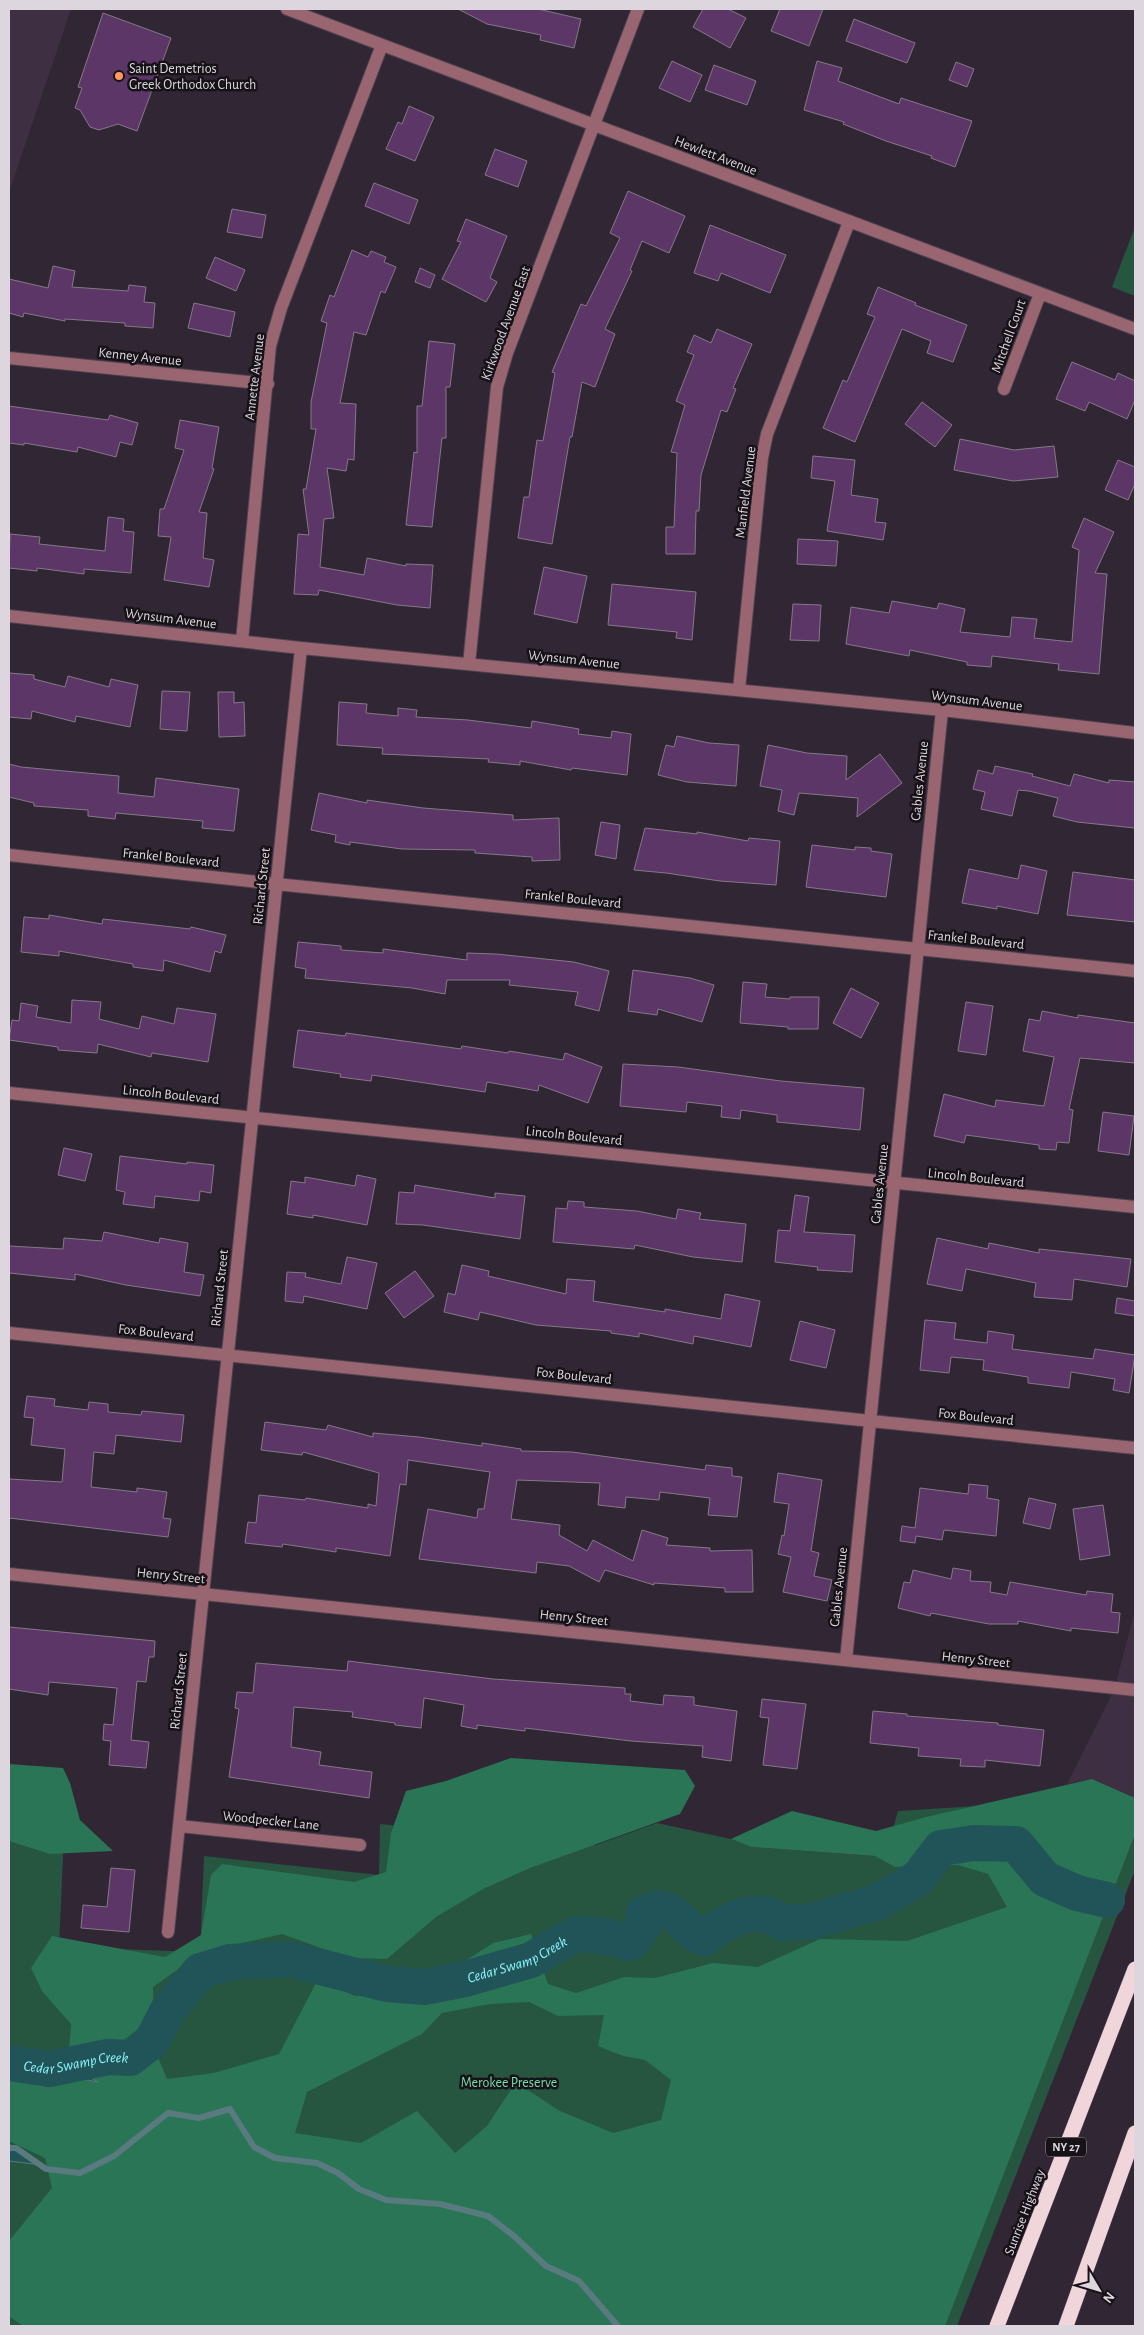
<svg xmlns="http://www.w3.org/2000/svg" width="1144" height="2335" font-family="'Alegreya Sans',sans-serif">
<rect width="100%" height="100%" fill="#312734"/>
<path fill="#3e3042" d="M9,9H71L9,192Z
M1135,1611V1796H1131L1092,1779L1067,1784L1114,1690Z"/>
<path fill="#265540" d="M1135,227V296L1112,287Z
M1135,1796V1870L957,2326H9V1813L65,1811L59,1947L200,1952L204,1856L379,1875L380,1824L596,1845L657,1823L731,1839L751,1847L875,1856L884,1860L898,1811Z"/>
<path fill="#297555" fill-rule="evenodd" d="M511,1758L685,1770L695,1786L680,1814L530,1868L483,1889L436,1917L387,1959L348,1958L282,1934L234,1945L191,1960L153,1987L155,2050L167,2079L214,2073L279,2054L318,1979L355,1996L414,1994L493,1943L531,1934L548,1984L576,1993L624,1977L655,1978L713,1963L758,1967L820,1939L907,1941L1007,1907L988,1874L958,1865L895,1867L875,1856L751,1847L731,1839L792,1811L876,1831L926,1817L1092,1779L1135,1798V1834L945,2326H23L9,2316V2241L52,2188L45,2158L9,2141V2079L40,2085L67,2076L96,2081L74,2068L49,2062L69,2051L71,2024L42,1991L31,1968L52,1936L165,1957L201,1935L211,1875L222,1864L354,1882L386,1872L391,1833L406,1791L446,1781ZM529,2002L558,2016L604,2015L598,2046L623,2056L645,2060L671,2080L661,2120L613,2133L558,2110L516,2082L487,2126L455,2153L417,2111L361,2143L295,2133L307,2092L422,2034L442,2013L490,2004Z
M9,1764L63,1768L70,1783L80,1820L113,1851L50,1854L9,1841Z"/>
<path fill="#215458" stroke="#597b80" d="M9,2048L24,2058L74,2068L98,2082L67,2076L40,2085L9,2079Z
M9,2144L41,2165L9,2161Z"/>
<g fill="none" stroke-linecap="round" stroke-linejoin="round">
<path stroke="#597b80" stroke-width="6" d="M9,2148H16L46,2169L80,2173L114,2156L168,2113L199,2118L230,2109L254,2147L275,2158L317,2163L338,2173L359,2189L386,2200L440,2204L488,2216L514,2236L546,2266L579,2281L618,2326"/>
<path stroke="#215458" stroke-width="36" id="s1" d="M9,2063L49,2069L108,2057L130,2058L152,2041L168,2010L200,1971L230,1962L290,1959L387,1984L424,1987L465,1979L531,1960L576,1934L604,1936L630,1943L643,1926L644,1913C675,1897 680,1929 704,1938C727,1920 757,1902 783,1923L813,1921L878,1902L918,1878L941,1848L974,1843L1016,1844L1045,1879L1077,1893L1107,1900"/>
</g>
<path fill="#5c3667" stroke="#847888" d="M458,9H538L581,19L574,48L540,40L541,35L487,24Z
M703,9H728L746,18L730,48L693,27Z
M780,9H823L809,46L771,31Z
M103,13L171,38L137,131L118,124L99,130L90,127L80,110L75,108L82,88L78,87Z
M854,19L915,43L907,63L846,41Z
M672,61L702,75L690,102L659,88Z
M817,61L842,68L838,81L899,104L901,98L972,121L955,167L931,158L932,156L886,141L843,124L844,122L804,110Z
M956,62L974,69L967,87L949,80Z
M714,65L756,81L747,105L705,90Z
M409,106L434,117L415,161L386,149L398,122L402,124Z
M495,149L527,161L518,187L485,175Z
M374,183L418,200L409,224L365,206Z
M628,191L685,216L669,253L642,241L630,270L632,271L605,329L615,334L595,387L582,382L572,437H570L552,544L518,538L524,497H529L537,440L543,441L555,373L552,372L581,304L586,306L620,238L610,233Z
M232,209L266,215L262,238L227,232Z
M466,219L507,236L490,278L497,282L486,302L442,279L461,242L457,241Z
M710,225L786,255L770,293L721,273L718,281L694,273Z
M352,250L368,257L371,251L386,257L384,262L396,267L385,293L381,291L366,335L354,332L340,403L356,404L354,460L348,459L346,471L327,468L334,518L324,519L320,567L364,575L367,558L406,566V564L433,565L430,608L397,605L319,590L318,595L294,594L298,534L309,535L303,489H306L316,429H311V402L327,323L321,321L330,295L334,297Z
M215,257L245,270L236,291L206,278Z
M53,266L75,271L72,287L128,291L129,285L146,287L144,302L155,303L153,328L125,326V323L65,319V321L24,313L23,317L9,313V279L48,288Z
M420,268L435,275L430,288L415,282Z
M878,287L916,303L915,305L967,325L953,362L927,353L931,341L902,329L855,442L823,428L843,380L847,382L875,317L867,314Z
M194,303L235,312L230,337L188,328Z
M717,329L752,344L733,388L736,389L727,412L721,410L701,475L699,511H696L695,554H666V527H674L677,453L671,452L685,405L676,401L694,355L687,352L694,335L711,343Z
M429,341L455,344L450,387H446V438H442L432,527L406,525L414,452L417,453V406H422Z
M1072,362L1115,380L1118,373L1135,381V400L1127,419L1089,402L1085,411L1056,399Z
M922,402L952,425L935,447L905,424Z
M9,406L108,420L110,415L138,423L132,445L120,442L116,457L78,447L77,452L24,443V445L9,443Z
M180,420L219,427L212,468L214,469L199,512L207,513L203,558L214,560L209,587L164,580L171,537L158,536L160,509H164L184,450L175,448Z
M960,439L1014,450L1054,446L1058,477L1013,481L954,470Z
M813,456L855,460L851,495L878,499L875,522L886,523L883,540L827,531L835,481L811,478Z
M1118,460L1135,467V484L1128,500L1105,490Z
M108,517L124,519L123,531L134,532L131,573L84,569V574L37,568V571L9,568L10,534L40,537L39,544L105,551Z
M1084,518L1114,532L1095,573L1107,574L1099,674L1058,670L1059,664L992,656L991,667L967,665V662L910,650L909,656L846,644L851,607L889,613L892,601L937,609L939,603L965,609L960,632L1010,637L1012,617L1037,619L1034,638L1072,642L1079,550L1072,547Z
M798,539L838,541L836,566L797,564Z
M544,567L587,576L577,623L534,614Z
M612,584L696,592L692,640L676,638L677,632L608,625Z
M793,604L821,605L819,641L790,640Z
M9,673L34,675V679L65,687L68,676L109,687L111,679L138,685L130,727L76,716L75,722L32,711L31,719L9,717Z
M162,691L190,692L187,731L160,729Z
M218,692H234V703L244,702L245,736L219,737Z
M339,702L367,704L366,713L398,716V708L417,710L416,717L468,720L531,728L532,721L579,729L578,734L611,738L612,731L631,734L627,775L572,768L571,770L520,761V765L488,762L489,759L382,754L383,748L337,745Z
M677,736L709,743L739,745L736,786L687,782L658,775L666,745L674,747Z
M768,745L807,753L847,756L846,780L880,754L902,783L857,817L858,798L799,793L794,815L778,811L782,790L760,786Z
M9,764L21,767L119,776L118,793L154,797L156,778L239,789L234,831L202,828L203,821L116,813L115,819L88,816V810L34,806V803L9,797Z
M995,766L1033,774L1032,776L1070,786L1074,774L1109,783V780L1135,782V828L1077,822L1053,816L1058,798L1029,791L1018,790L1012,816L981,809L985,792L973,789L978,770L993,774Z
M319,793L367,803V800L423,808L513,815V820L559,818L560,860L532,861V857L475,853V850L402,849L350,842V845L335,842L336,835L311,830Z
M601,822L620,825L616,859L595,855Z
M645,828L697,834V832L748,841L749,838L780,841L776,885L720,881L666,873L634,870Z
M812,845L855,850V847L871,848V851L892,854L886,897L806,887Z
M1021,865L1047,871L1038,914L997,906V909L962,903L969,869L1018,879Z
M1073,872L1135,880V922L1067,915Z
M49,915L102,924L103,919L190,929L191,927L226,935L221,953L215,951L210,972L164,960L163,971L133,967V964L59,951V956L21,952L24,917L49,919Z
M298,942L341,946V950L383,953V949L467,960V953L496,954L574,962L609,971L599,1011L575,1005L578,992L509,985L510,980H447L445,994L412,988L305,978L306,969L295,967Z
M633,970L690,978L714,985L702,1022L658,1009L657,1015L628,1011Z
M743,982L767,984L765,997L790,999V997H819L818,1029H788V1027L740,1023Z
M851,988L879,1003L861,1038L833,1023Z
M72,1000L101,1002L99,1019L139,1029L142,1016L174,1024L177,1008L216,1014L208,1062L152,1053L151,1057L98,1044L97,1053L58,1050V1047L9,1040L12,1020L19,1021L21,1003L38,1006L36,1017L71,1023Z
M966,1002L993,1006L986,1055L958,1051Z
M1042,1011L1078,1018V1015L1135,1023V1063L1080,1058L1069,1109L1073,1110L1069,1143L1057,1142L1056,1150L1039,1149V1145L966,1135L964,1143L934,1136L944,1094L995,1107L996,1100L1044,1106L1054,1057L1023,1051L1029,1019L1040,1021Z
M298,1030L345,1036L346,1033L461,1049L462,1046L508,1053L509,1051L563,1060L565,1053L602,1067L588,1103L539,1085L538,1091L487,1082L485,1092L372,1075L371,1081L340,1077L341,1074L293,1067Z
M623,1064L678,1067L781,1081L864,1088L860,1130L777,1122V1115L741,1110L740,1119L721,1117L722,1106L687,1102L686,1112L620,1106Z
M1103,1112L1134,1116L1129,1155L1098,1151Z
M64,1148L92,1154L85,1181L58,1175Z
M120,1156L187,1164V1162L214,1165L211,1193L200,1191L199,1201L155,1196L154,1208L123,1204L125,1192L116,1190Z
M357,1175L376,1179L367,1225L313,1215V1218L287,1214L291,1181L305,1183V1177L355,1186Z
M415,1185L495,1198V1193L525,1196L520,1239L423,1225L396,1224L399,1192L414,1193Z
M795,1195L809,1197L804,1232L855,1235L852,1272L817,1270L818,1267L775,1262L778,1230L790,1231Z
M568,1201L584,1202V1207L637,1211L676,1219L678,1209L701,1213L699,1219L746,1224L742,1262L693,1257L635,1245L634,1249L553,1242L556,1208L567,1209Z
M104,1232L159,1243L160,1238L188,1243L184,1272L204,1275L200,1296L126,1285L75,1274V1280L9,1273V1246L63,1249L64,1238L102,1241Z
M937,1238L988,1249L989,1243L1039,1253V1249L1131,1259L1127,1287L1074,1279L1072,1300L1034,1297L1036,1283L966,1269L962,1291L927,1284Z
M347,1257L377,1263L367,1309L304,1296L303,1303L285,1301L287,1272L306,1273L305,1277L341,1284Z
M462,1265L489,1271L488,1276L566,1294L567,1279L595,1281L593,1301L665,1312V1309L721,1319L725,1294L760,1301L751,1347L694,1336L693,1344L639,1333V1337L611,1333V1331L536,1325L480,1312L478,1320L444,1312L448,1293L455,1295Z
M415,1271L434,1296L404,1318L385,1293Z
M1117,1298L1135,1301V1316L1115,1313Z
M925,1320L956,1323L954,1339L987,1343L988,1331L1014,1335L1012,1349L1093,1359L1095,1349L1135,1355L1129,1393L1113,1390L1115,1379L1071,1372L1069,1388L1028,1383V1377L983,1370L984,1360L951,1357L949,1373L920,1370Z
M800,1321L835,1330L826,1368L790,1360Z
M27,1396L55,1399L54,1406L88,1410L89,1402L108,1404V1412L141,1415L142,1411L184,1415L181,1442L116,1435L114,1454L94,1452L91,1487L137,1492V1488L167,1492L163,1518L171,1519L168,1537L9,1518V1479L62,1482L65,1449L31,1445L34,1418L24,1417Z
M265,1422L326,1430L328,1425L373,1437V1433L419,1437L482,1446V1443L521,1449V1451L572,1452L705,1470L706,1465L732,1468V1476L742,1477L737,1517L708,1515L710,1498L660,1492L659,1500L626,1497L625,1508L598,1505L600,1483L517,1480L511,1519L560,1525L559,1535L587,1551L593,1540L633,1561L642,1530L668,1538L666,1545L710,1548V1551L752,1550L753,1592H725V1588L654,1583V1585L605,1570L599,1582L569,1566L537,1562L536,1573L419,1559L428,1509L477,1518L478,1509H484L490,1472L408,1460L406,1485L400,1484L390,1556L336,1548V1552L283,1544L282,1547L245,1543L248,1522L256,1523L259,1495L305,1500L306,1498L368,1508V1504L376,1506L379,1473L303,1452L302,1455L261,1450Z
M778,1473L822,1480L811,1551L819,1553L814,1576L832,1580L827,1601L783,1592L791,1557L778,1554L782,1535L784,1536L789,1504L774,1502Z
M969,1484L988,1486L987,1498L999,1500L996,1536L944,1530L942,1540L916,1536L915,1543L900,1541L902,1526L915,1528L920,1488L968,1494Z
M1029,1498L1056,1504L1050,1529L1023,1523Z
M1103,1505L1110,1555L1080,1560L1073,1509Z
M953,1568L971,1571L970,1581L991,1582L990,1592L1007,1595L1010,1582L1086,1595L1087,1591L1113,1594L1111,1612L1120,1613L1118,1633L1071,1628V1631L1018,1621V1624H989L931,1613L930,1616L898,1608L904,1582L910,1583L913,1570L951,1579Z
M9,1627L155,1641L154,1657H149L146,1682L137,1681L131,1740L149,1742L146,1768L109,1765L111,1741L103,1740L104,1724L113,1725L117,1688L49,1682L48,1695L9,1689Z
M348,1661L493,1679L625,1688V1694H631L630,1701L663,1705L664,1695L694,1697V1705L737,1711L731,1761L702,1757L703,1746L631,1741L525,1728V1731L477,1725V1729L461,1726L464,1705L424,1698L421,1728L395,1725V1723L352,1717L353,1712L294,1707L291,1747L321,1752L319,1765L372,1772L369,1798L229,1777L239,1709L235,1708L237,1692L253,1693L256,1663L347,1671Z
M762,1699L806,1704L797,1769L763,1765L769,1718L760,1717Z
M873,1711L907,1714V1716L998,1723V1725L1044,1730L1040,1766L985,1760V1767L960,1766L961,1759L918,1756L919,1748L870,1743Z
M111,1868L135,1870L129,1932L81,1928L83,1905L107,1907Z"/>
<g fill="none" stroke-linecap="round" stroke-linejoin="round">
<g stroke="#4d434f" stroke-width="14">
<path id="minor" d="M287,9L1135,329
M9,358L268,384
M1004,389L1040,294
M9,616L301,648L942,710L1135,733
M242,641L270,346L281,308L382,45
M469,664L497,387L507,353L638,9
M739,690L762,458L767,434L849,222
M9,855L276,884L1135,971
M9,1093L1135,1207
M9,1333L1135,1448
M9,1574L1135,1690
M846,1660L942,710
M179,1826L360,1845
M168,1932L301,648"/>
</g>
<g stroke="#4d434f" stroke-width="16">
<path id="highway" d="M997,2326L1135,1969
M1066,2326L1135,2133"/>
</g>
<use href="#minor" stroke="#986571" stroke-width="12"/>
<use href="#highway" stroke="#f0d6db" stroke-width="15"/>
</g>
<circle fill="#fe9b58" stroke="#171218" stroke-width="2" cx="119" cy="76" r="5"/>
<g text-anchor="middle" stroke-width="5" stroke-linejoin="round" paint-order="stroke">
<rect fill="#171218" stroke="#a29ba3" stroke-width="1" x="1046" y="2137.5" width="40" height="19" rx="4"/>
<g font-size="12" font-weight="bold" fill="#ddd6de">
<text x="1066" y="2151">NY 27</text>
</g>
<g font-size="14" fill="#ddd6de" stroke="#171218" text-anchor="start">
<text x="129" y="73">Saint Demetrios<tspan x="129" dy="16">Greek Orthodox Church</tspan></text>
</g>
<g font-size="14" fill="#ddd6de" stroke="#171218">
<text transform="translate(716 155) rotate(21)" y="5">Hewlett Avenue</text>
<text transform="translate(505 323) rotate(-70)" y="5">Kirkwood Avenue East</text>
<text transform="translate(1008 336) rotate(-70)" y="5">Mitchell Court</text>
<text transform="translate(140 356) rotate(6)" y="5">Kenney Avenue</text>
<text transform="translate(254 377) rotate(-83)" y="5">Annette Avenue</text>
<text transform="translate(745 492) rotate(-83)" y="5">Manfield Avenue</text>
<text transform="translate(171 618) rotate(7)" y="5">Wynsum Avenue</text>
<text transform="translate(574 659) rotate(6)" y="5">Wynsum Avenue</text>
<text transform="translate(977 700) rotate(7)" y="5">Wynsum Avenue</text>
<text transform="translate(919 781) rotate(-84)" y="5">Gables Avenue</text>
<text transform="translate(171 857) rotate(6)" y="5">Frankel Boulevard</text>
<text transform="translate(261 886) rotate(-84)" y="5">Richard Street</text>
<text transform="translate(573 898) rotate(6)" y="5">Frankel Boulevard</text>
<text transform="translate(976 939) rotate(6)" y="5">Frankel Boulevard</text>
<text transform="translate(171 1094) rotate(6)" y="5">Lincoln Boulevard</text>
<text transform="translate(574 1135) rotate(6)" y="5">Lincoln Boulevard</text>
<text transform="translate(976 1177) rotate(6)" y="5">Lincoln Boulevard</text>
<text transform="translate(879 1184) rotate(-84)" y="5">Gables Avenue</text>
<text transform="translate(219 1288) rotate(-84)" y="5">Richard Street</text>
<text transform="translate(156 1332) rotate(6)" y="5">Fox Boulevard</text>
<text transform="translate(574 1375) rotate(6)" y="5">Fox Boulevard</text>
<text transform="translate(976 1416) rotate(6)" y="5">Fox Boulevard</text>
<text transform="translate(171 1575) rotate(6)" y="5">Henry Street</text>
<text transform="translate(838 1587) rotate(-84)" y="5">Gables Avenue</text>
<text transform="translate(574 1617) rotate(6)" y="5">Henry Street</text>
<text transform="translate(976 1659) rotate(6)" y="5">Henry Street</text>
<text transform="translate(178 1691) rotate(-84)" y="5">Richard Street</text>
<text transform="translate(271 1820) rotate(6)" y="5">Woodpecker Lane</text>
<text transform="translate(1024 2212) rotate(-69)" y="5">Sunrise Highway</text>
</g>
<g font-size="14" fill="#73dcab" stroke="#171218">
<text x="509" y="2087">Merokee Preserve</text>
</g>
<g font-size="15" font-style="italic" fill="#8af1f9" stroke="#171218">
<text dy="5" stroke="none"><textPath href="#s1" startOffset="562">Cedar Swamp Creek</textPath></text>
<text dy="5" stroke="none"><textPath href="#s1" startOffset="68">Cedar Swamp Creek</textPath></text>
</g>
</g>
<rect width="1144" height="2335" fill="none" stroke="#ddd6de" stroke-width="20"/>
<g transform="translate(1099 2290) rotate(128)" stroke="#171218" stroke-width="4" paint-order="stroke">
<path d="M0-4L9 19L0 12L-9 19Z" fill="#ddd6de"/>
<text y="-8" font-size="14" font-weight="bold" text-anchor="middle" fill="#ddd6de">N</text>
</g>
</svg>
